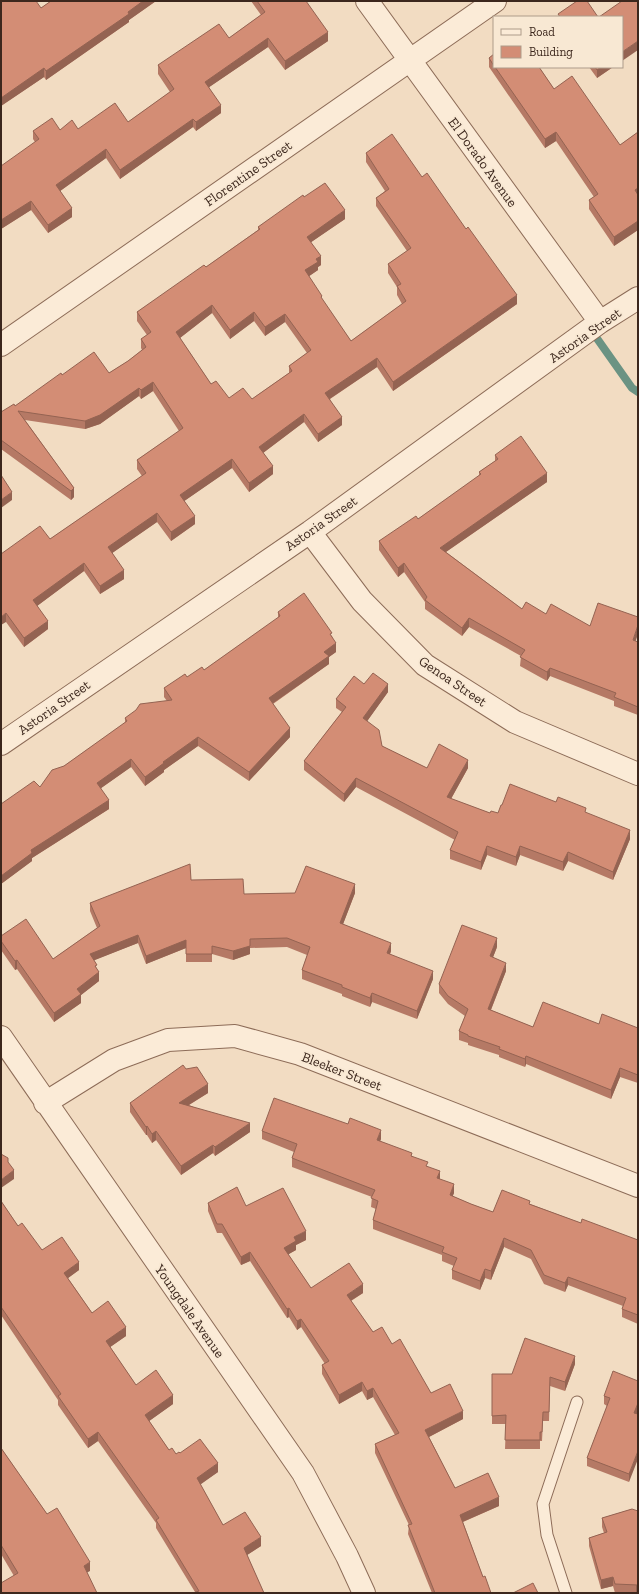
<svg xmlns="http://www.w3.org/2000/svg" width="639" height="1594" font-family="'Zilla Slab',serif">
<rect width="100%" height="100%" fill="#f2dcc2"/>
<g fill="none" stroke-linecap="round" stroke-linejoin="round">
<path stroke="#6b9383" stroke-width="8" d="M591,330L632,388L638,392"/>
<g stroke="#8d6c58" stroke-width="13">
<path id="lane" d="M566,1593L547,1535L543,1504L577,1402"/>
</g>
<g stroke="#8d6c58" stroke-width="24">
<path id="street" d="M367,1L600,322
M1,345L495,1
M310,532L362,601L425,665L515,722L638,774
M1,744L310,532L600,322L638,298
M1,1037L303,1473L347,1556L364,1593
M45,1103L114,1060L168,1040L235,1036L300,1054L638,1186"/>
</g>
<use href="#lane" stroke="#fbebd7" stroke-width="11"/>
<use href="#street" stroke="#fbebd7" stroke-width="22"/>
</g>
<path fill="#b57965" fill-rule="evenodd" d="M51,1H156L129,20V22L46,80L44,77L1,106V2L41,8Z
M251,1H306L328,41L285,70L268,47L209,87L221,113L196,131L193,127L120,179L106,158L60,191L72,217L48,233L31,210L1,229L35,142L33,139V131L78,129L128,122L170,92L158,74V65L229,38L261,15Z
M494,54V67H539L554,89L620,145L638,132V230L614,246L589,209V200L594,197L556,141L545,148L489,67V58Z
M589,67H613L597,78Z
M366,153L422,177L517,304L393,391L377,367L330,399L342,425L318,442L304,422L263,453L273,474L249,492L232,468L184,501L195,524L171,541L157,522L112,553L124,579L100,594L84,571L37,606L48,629L24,647L6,622L1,554L50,539L142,476L137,469V460L179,431L153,391L141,399L139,396L100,424L85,429L25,420L74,488V497L71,500L1,449V412L15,406L62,375L109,373L128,361L142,350L141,348V339L147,335L137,321V312L206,267L258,230V227L304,197L345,219L311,242L321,265L318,267V270L309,276L322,300L351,341L402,304L397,295V287L388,273V264L407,251L376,206V198L385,191L366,162ZM212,313L230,339L254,321L265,336L285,322L307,353L289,366V373L252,399L229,398L211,384L180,338Z
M495,455L547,482L446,552L522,609L546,614L590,626L638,642V715L614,706V701L550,676L547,681L520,666L521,656L469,627L462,636L425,609V602L404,572L398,577L379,550V541L418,519L479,476V472L495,461Z
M278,612L332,636L336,652L329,657V664L273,704L290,737L249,781L198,746L164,770V772L145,786L131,767L101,788L109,809L32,858V861L1,884V804L40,787L64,766L125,723V718L167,701L164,697V688L187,677L204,670L278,618Z
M364,684L388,692L367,721L382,746L427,768H468L451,799L490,813H586L630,839L613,880L568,861L563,871L520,855L516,866L487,855L481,870L450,859V850L455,840L356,787L344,802L304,770V761L342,712L336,708V699Z
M191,880L244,894L355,893L343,924L391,951L390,954L433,979L417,1019L372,1002L370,1007L342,996V994L302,979V970L307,955L287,947L250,948V954L233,960L212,954V962H186V948L146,964L138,943L94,960L97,970L99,981L81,995V1003L54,1022L17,969L15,970L1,950V936L53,959L97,928L90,911V903Z
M497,947L493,957L506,971L491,1010L533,1027L599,1024L638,1028V1083L620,1077L611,1099L526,1064L525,1067L499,1057V1055L468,1045V1043L459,1040V1031L465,1016L448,1004L439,993V984Z
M186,1069L208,1093L189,1105L250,1132L215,1156L213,1153L181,1175L156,1140L152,1143L147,1135H146L130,1112V1103Z
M262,1131L381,1139L380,1141L412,1156L428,1167L454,1193L452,1196L471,1204L493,1212L530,1204L581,1223L638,1240V1324L622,1317V1309L623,1306L568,1285L565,1292L544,1284L531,1259L504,1247L491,1280L485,1278L480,1290L452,1279V1270L454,1266L442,1261V1255L373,1229V1220L376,1209L371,1207L372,1197L292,1167V1158L294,1152L262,1139Z
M1,1201L18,1226L42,1250L79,1270L68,1278L92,1313L126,1336L110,1347L136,1385L173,1404L149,1421L169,1450L176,1454L180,1453L218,1472L200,1484L223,1525L261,1546L247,1555L264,1593L195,1592L156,1528V1523L98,1441L88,1448L58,1405V1400L1,1315Z
M208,1203L246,1206L306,1240L296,1245V1250L288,1254L311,1288L363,1293L351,1301L373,1332L392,1344L431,1393L463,1419L429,1437L455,1488L499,1506L463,1522L483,1577L491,1593H432L408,1534L409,1525L375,1453V1444L395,1435L373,1397L367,1400L362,1391L339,1404L322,1374V1365L325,1364L301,1327L297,1330L289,1317L287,1318L250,1261L241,1265L222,1233H217L208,1211Z
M575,1364L565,1391L550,1386L549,1421H543L542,1441H540V1449H505L506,1424H492V1374H512Z
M638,1381V1412L637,1414L629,1482L587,1466V1458L607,1406L604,1404V1396Z
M1,1448L47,1514L90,1571L14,1576L1,1554Z
M632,1509L638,1593H615L613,1586L601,1589L589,1546V1538L604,1533L602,1527V1518Z"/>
<path fill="#946352" d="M143,1H156L129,20V22L46,80V71L128,12Z
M328,32V41L285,70V61Z
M268,38V47L205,90V82Z
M638,41V50L622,61V52Z
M601,67H613L597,78V70Z
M44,68V77L1,106V98Z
M221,105V113L196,131V122Z
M193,119V127L120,179V170Z
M556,132V141L545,148V139Z
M106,149V158L56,194V185Z
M638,188V197L635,190Z
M31,201V210L1,229V220Z
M72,208V217L48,233V225Z
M345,210V219L307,245V237Z
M638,221V230L614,246V237Z
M321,256V265L318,267V270L305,279V270L316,259Z
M517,295V304L393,391V382Z
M212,305V313L176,341V332Z
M254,312V321L230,339V330Z
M285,314V322L265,336V327Z
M377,358V367L325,402V393Z
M153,382V391L141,399V390Z
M139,388V396L100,424L85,429V421Z
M304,414V422L259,456V447Z
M342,417V425L318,442V434Z
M232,459V468L180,504V495Z
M273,466V474L249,492V483Z
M547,473V482L440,556V548Z
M74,488V497L71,500V491Z
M12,492V500L1,508V500Z
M157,513V522L108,556V547Z
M195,516V524L171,541V532Z
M84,563V571L33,609V600Z
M404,563V572L398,577V568Z
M124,570V579L100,594V586Z
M6,613V622L1,625V617Z
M469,618V627L462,636V628Z
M48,621V629L24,647V638Z
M638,625V634L633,649V640Z
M336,643V652L329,657V664L269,706V698L324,652Z
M550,668V676L547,681V672Z
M388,684V692L363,727V718Z
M290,728V737L249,781V772Z
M198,737V746L164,770V772L145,786V777L163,762Z
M131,759V767L97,791V783Z
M468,760V768L447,806V797Z
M356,778V787L344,802V794Z
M109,800V809L32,858V861L1,884V876L31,850Z
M630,830V839L613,880V872Z
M487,846V855L481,870V862Z
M520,846V855L516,866V857Z
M568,852V861L563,871V862Z
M355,884V893L340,932V923Z
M138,935V943L90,962V954Z
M497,938V947L490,965V956Z
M186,940V948L146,964V956Z
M391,943V951L387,962V953Z
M250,946V954L233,960V951Z
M17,960V969L15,970V961Z
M506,963V971L488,1017V1009Z
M433,971V979L417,1019V1011Z
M99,972V981L81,995V1003L54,1022V1013L77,989Z
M372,993V1002L370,1007V998Z
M526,1056V1064L525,1067V1059Z
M620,1068V1077L611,1099V1090Z
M208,1084V1093L179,1111V1103Z
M250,1123V1132L215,1156V1147Z
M147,1126V1135H146V1127Z
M381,1130V1139L377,1148V1140Z
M156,1131V1140L152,1143V1134Z
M213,1145V1153L181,1175V1166Z
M14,1170V1179L1,1188V1180Z
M440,1171V1180L437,1178Z
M454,1184V1193L450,1204V1195Z
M306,1231V1240L296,1245V1250L284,1257V1248L294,1237Z
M504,1238V1247L491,1280V1271Z
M250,1252V1261L241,1265V1257Z
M79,1262V1270L64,1281V1273Z
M485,1269V1278L480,1290V1281Z
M568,1277V1285L565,1292V1283Z
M363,1284V1293L347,1303V1295Z
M289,1308V1317L287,1318V1309Z
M301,1319V1327L297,1330V1321Z
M126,1327V1336L106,1350V1341Z
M575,1356V1364L565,1391V1382Z
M362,1382V1391L339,1404V1395Z
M373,1388V1397L367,1400V1391Z
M173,1395V1404L145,1424V1415Z
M638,1403V1412L634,1422V1413Z
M463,1411V1419L425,1439V1430Z
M98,1432V1441L88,1448V1439Z
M638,1451V1459L629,1482V1474Z
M218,1463V1472L197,1487V1478Z
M499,1497V1506L460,1523V1515Z
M261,1537V1546L244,1557V1548Z
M90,1562V1571L84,1574V1566Z
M613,1577V1586L601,1589V1580Z
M636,1585H638V1593H636Z"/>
<path fill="#d38d75" stroke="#946352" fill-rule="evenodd" d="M2,1H36L41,8L51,1H143L128,12L129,14L46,71L44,68L1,98V2Z
M257,1H306L328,32L285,61L268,38L205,82L221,105L196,122L193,119L120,170L106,149L56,185L72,208L48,225L31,201L1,220V166L39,139L33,131L52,118L60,130L72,120L78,129L115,103L128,122L174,89L158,65L219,24L229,38L265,12Z
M577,1H587L598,17H560L558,14Z
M622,1H638V41L622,52V17H599Z
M494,54V66L489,58Z
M495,67H539L554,89L572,76L620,145L638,132V188L635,190L638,195V221L614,237L589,200L598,194L556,132L545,139Z
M595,67H601L597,70Z
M392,134L422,177L427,173L466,229L468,227L517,295L393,382L377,358L325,393L342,417L318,434L304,414L259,447L273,466L249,483L232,459L180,495L195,516L171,532L157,513L108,547L124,570L100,586L84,563L33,600L48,621L24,638L6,613L1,617V554L40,526L50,539L146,473L137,460L183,428L153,382L141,390L139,388L100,415L85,421L18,411L74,488L71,491L1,440V412L14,404L15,406L61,373L62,375L94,352L109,373L128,361L146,347L141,339L151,332L137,312L204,265L206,267L260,229L258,227L303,195L304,197L325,183L345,210L307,237L321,256L316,259L318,262L305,270L322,296L321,297L351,341L406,301L397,286L401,284L388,264L411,248L376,198L389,189L366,153ZM212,305L230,330L254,312L265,327L285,314L311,350L289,366L292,371L252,399L243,388L229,398L216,381L211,384L176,332Z
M521,436L547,473L440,548L522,609L526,602L546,614L551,604L590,626L598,603L638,617V625L633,640L638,642V707L614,697L616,693L550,668L547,672L520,657L525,650L469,618L462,628L425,600L427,597L404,563L398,568L379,541L416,516L418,519L481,474L479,472L498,459L495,455Z
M1,475L12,492L1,500Z
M304,593L332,633L330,634L336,643L324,652L329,656L269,698L290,728L249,772L198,737L163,762L164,763L145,777L131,759L97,783L109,800L31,850L32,853L1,876V804L34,781L40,787L52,770L64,766L127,721L125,718L136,710L140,704L172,700L164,688L185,674L187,677L202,667L204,670L280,616L278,612Z
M373,673L388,684L363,718L379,730L382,746L427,768L439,744L468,760L447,797L490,813L491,811L498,813L501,805H502L510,784L556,802L558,797L586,808L585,812L630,830L613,872L568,852L563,862L520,846L516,857L487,846L481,862L450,850L458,832L356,778L344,794L304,761L346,707L336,699L354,676L364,684Z
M190,864L191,880L243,879L244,894L295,893L306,866L355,884L340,923L391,943L387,953L433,971L417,1011L372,993L370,998L342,987V985L302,970L310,947L287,938L250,939V946L233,951L212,946V954H186V940L146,956L138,935L90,954L97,965L95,966L99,972L77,989L81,994L54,1013L17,960L15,961L1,941V936L26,919L53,959L100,926L90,903Z
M462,925L497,938L490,956L506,963L488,1009L533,1027L543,1002L599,1024L602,1014L638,1028V1075L620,1068L611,1090L526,1056L525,1059L499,1049L500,1047L468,1036V1035L459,1031L468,1009L448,996L439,984Z
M183,1065L186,1069L197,1067L208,1084L179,1103L250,1123L215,1147L213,1145L181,1166L156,1131L152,1134L147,1126L146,1127L130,1103Z
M274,1098L348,1124L350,1118L381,1130L377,1140L412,1153L411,1156L428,1162L426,1166L440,1171L437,1178L454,1184L450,1195L471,1204L493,1212L502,1190L530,1201L529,1204L581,1223L582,1219L638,1240V1315L622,1309L626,1298L568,1277L565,1283L544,1275L531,1250L504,1238L491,1271L485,1269L480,1281L452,1270L457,1258L442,1252L444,1247L373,1220L378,1201L371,1198L375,1190L292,1158L297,1144L262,1131Z
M1,1154L8,1158V1162L14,1170L1,1180Z
M237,1187L246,1206L283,1188L306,1231L294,1237L296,1241L284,1248L311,1288L349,1263L363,1284L347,1295L373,1332L382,1327L392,1344L400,1339L431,1393L450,1384L463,1411L425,1430L455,1488L488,1473L499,1497L460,1515L483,1577L485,1576L491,1593H435L408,1525L412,1524L375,1444L399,1433L373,1388L367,1391L362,1382L339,1395L322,1365L329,1361L301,1319L297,1321L289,1308L287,1309L250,1252L241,1257L222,1224H217L208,1203Z
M1,1201L18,1226L22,1223L42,1250L62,1237L79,1262L64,1273L92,1313L108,1301L126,1327L106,1341L136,1385L156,1370L173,1395L145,1415L169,1450L172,1448L176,1454L179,1452L180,1453L200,1439L218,1463L197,1478L223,1525L245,1512L261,1537L244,1548L264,1593H193L199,1591L156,1520L159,1518L98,1432L88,1439L58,1396L61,1394L1,1307Z
M525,1338L575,1356L565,1382L550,1377L549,1412H543L542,1432H540V1440H505L506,1415L492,1416V1374H512Z
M613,1371L638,1381V1403L634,1413L638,1414V1451L629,1474L587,1458L610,1398L604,1396Z
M1,1448L47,1514L57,1508L90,1562L84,1566L97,1593H1V1583L18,1573L1,1545Z
M632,1509L638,1511V1585L615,1584L613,1577L601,1580L589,1538L607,1532L602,1518Z
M533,1583L538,1593H513Z"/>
<g text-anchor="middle" stroke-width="3.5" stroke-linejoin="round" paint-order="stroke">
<g font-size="14" fill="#3c271d" stroke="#f8e8d3">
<text transform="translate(483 162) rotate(54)" y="5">El Dorado Avenue</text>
<text transform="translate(248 173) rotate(-35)" y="5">Florentine Street</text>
<text transform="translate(585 335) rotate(-35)" y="5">Astoria Street</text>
<text transform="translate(321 523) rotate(-35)" y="5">Astoria Street</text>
<text transform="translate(453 681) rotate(34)" y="5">Genoa Street</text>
<text transform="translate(54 707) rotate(-35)" y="5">Astoria Street</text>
<text transform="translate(342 1071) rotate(21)" y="5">Bleeker Street</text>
<text transform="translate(190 1311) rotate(55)" y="5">Youngdale Avenue</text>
</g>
</g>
<rect width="639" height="1594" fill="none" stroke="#3c271d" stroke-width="4"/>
<rect x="493" y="16" width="130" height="52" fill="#f8e8d3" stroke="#ad9b8a"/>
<rect x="501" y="29" width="20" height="6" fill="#fbebd7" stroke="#ad9b8a"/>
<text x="529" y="36" font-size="12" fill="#3c271d">Road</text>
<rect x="501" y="46" width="20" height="12" fill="#d38d75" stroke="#ad9b8a"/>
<text x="529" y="56" font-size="12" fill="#3c271d">Building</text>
</svg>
